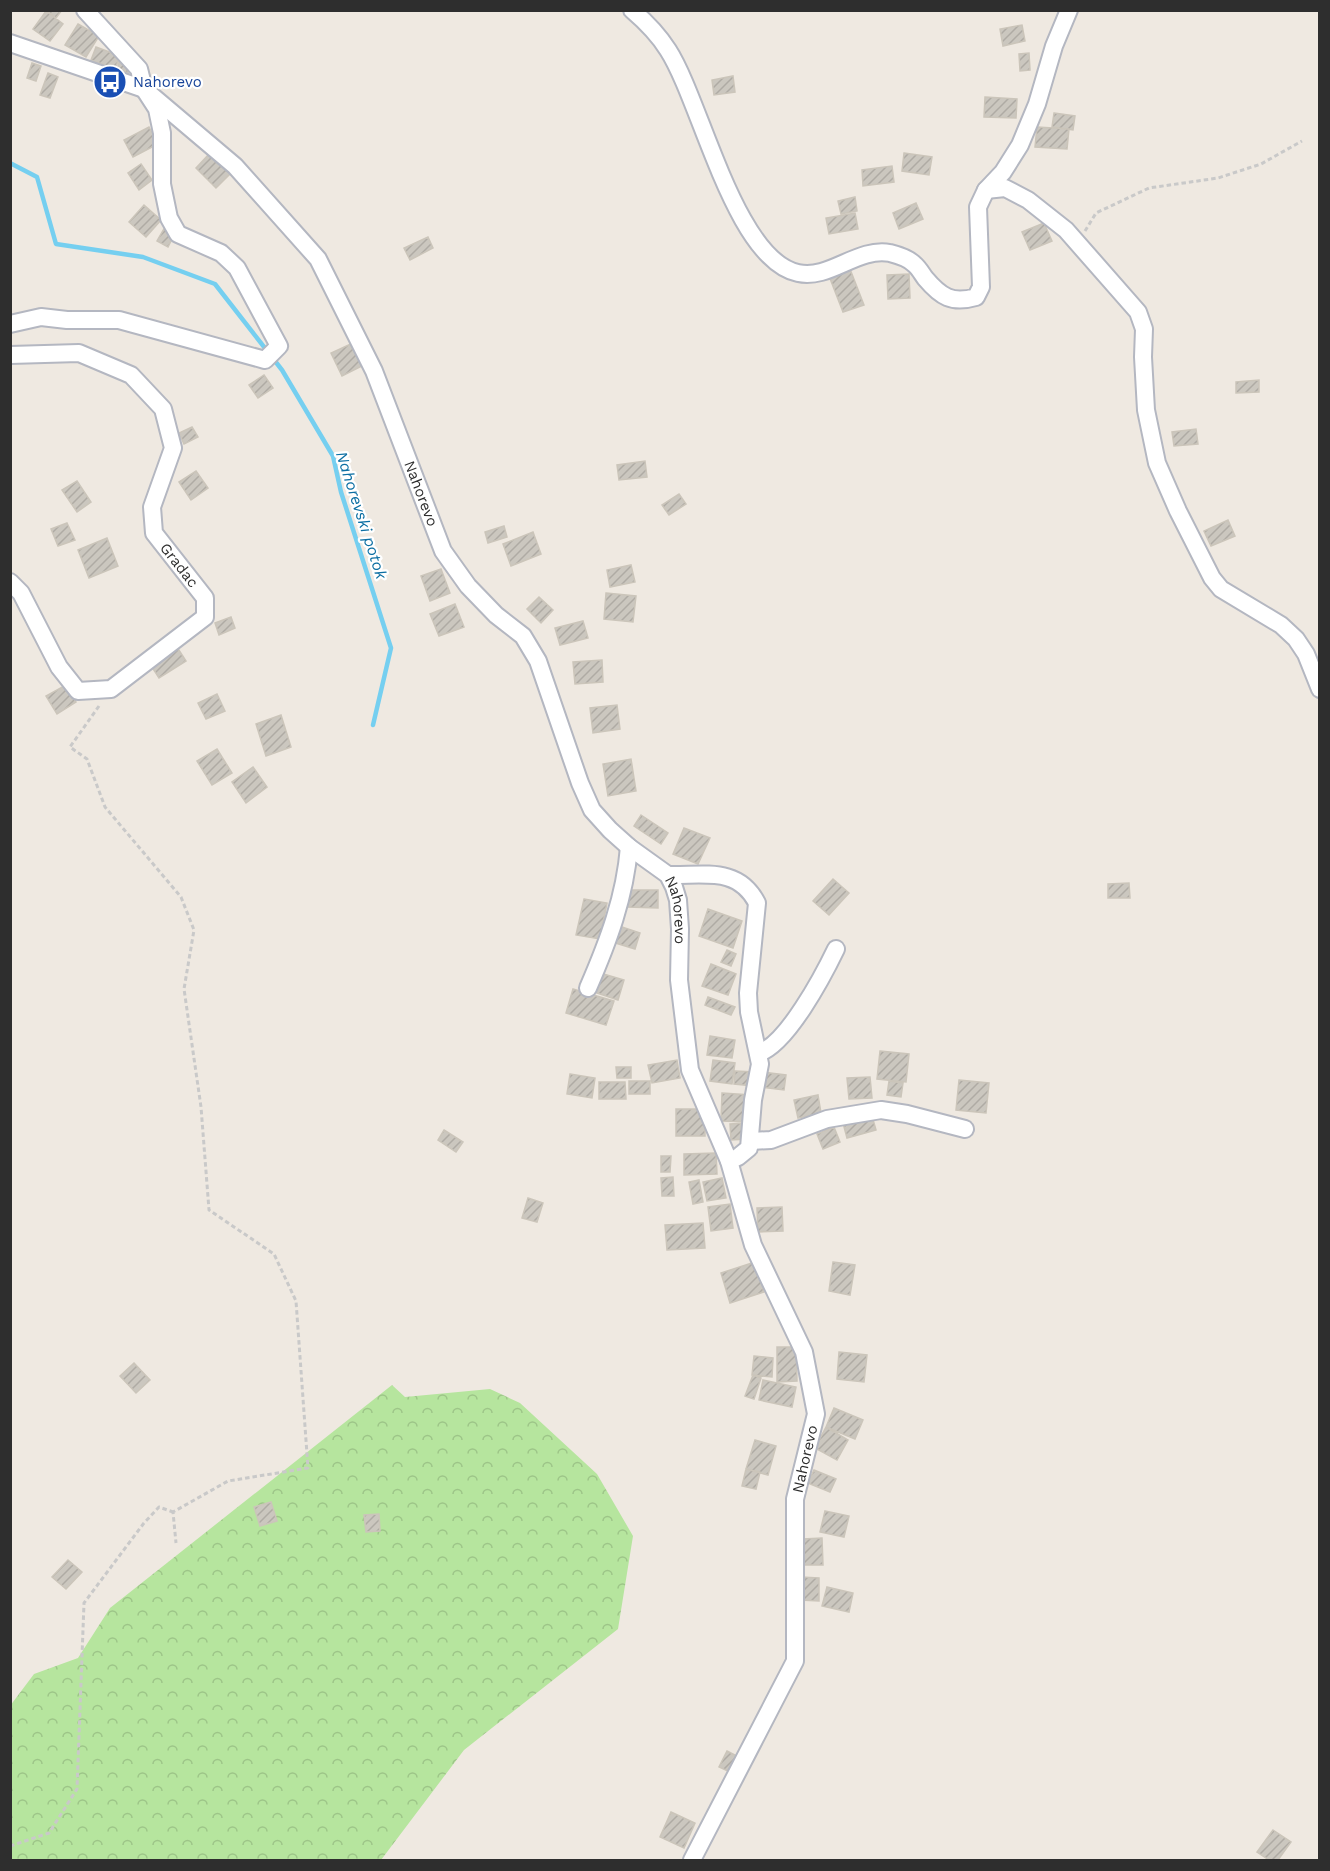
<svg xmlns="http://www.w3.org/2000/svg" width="1330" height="1871" font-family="'Work Sans',sans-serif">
<defs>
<pattern id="forest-crowns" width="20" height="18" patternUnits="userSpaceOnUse" patternTransform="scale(1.5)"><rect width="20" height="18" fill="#b6e59e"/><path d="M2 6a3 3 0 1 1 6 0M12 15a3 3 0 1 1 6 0" fill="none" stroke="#9dc588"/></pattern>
<pattern id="building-hatch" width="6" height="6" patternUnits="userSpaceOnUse" patternTransform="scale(1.5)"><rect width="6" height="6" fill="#cbc7bf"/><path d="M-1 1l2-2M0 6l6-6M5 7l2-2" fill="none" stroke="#afaba4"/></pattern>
</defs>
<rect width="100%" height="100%" fill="#efe9e1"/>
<path fill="url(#forest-crowns)" d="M392,1385L405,1397L490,1389L520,1403L597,1474L633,1536L618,1629L464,1750L381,1860H11L10,1706L34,1674L78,1658L110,1608Z"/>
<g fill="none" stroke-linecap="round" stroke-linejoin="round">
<path stroke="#75cff0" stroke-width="4.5" d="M10,163L37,177L56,244L143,257L215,284L282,370L333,456L341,492L391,648L373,725"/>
</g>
<path fill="url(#building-hatch)" stroke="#cbc5ba" stroke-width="1.5" d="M46,10H62L56,18Z
M46,11L63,24L50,41L33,29Z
M78,24L99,36L86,57L65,45Z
M1022,25L1025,41L1003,46L1000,29Z
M96,47L120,56L115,69L91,60Z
M1029,53L1030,70L1020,71L1019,54Z
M120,60L131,64L128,73L117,69Z
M32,63L41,66L36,81L27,78Z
M48,73L58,77L50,98L40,95Z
M733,76L735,92L714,95L712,80Z
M985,97L1017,99L1016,118L984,117Z
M1054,113L1075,116L1073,130L1052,127Z
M149,127L158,144L133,157L124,140Z
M1037,127L1069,129L1067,149L1035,147Z
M904,153L932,157L929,175L902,171Z
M209,154L230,174L216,188L196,168Z
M141,164L152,180L139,190L128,173Z
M892,166L894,182L863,186L862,170Z
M855,197L857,211L841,214L838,201Z
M916,203L923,219L899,229L893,213Z
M144,205L161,220L146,237L129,222Z
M855,213L858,229L829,234L826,218Z
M1044,223L1052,241L1030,250L1022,232Z
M165,227L175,233L168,247L157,241Z
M428,237L433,248L410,260L404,248Z
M850,269L864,305L843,312L829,276Z
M909,274L910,298L888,299L887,275Z
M355,342L366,364L342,376L331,353Z
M264,375L273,388L258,398L249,385Z
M1259,380V392L1236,393V382Z
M192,427L198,437L184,444L179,433Z
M1196,429L1198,444L1174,446L1172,432Z
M645,461L647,477L619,480L617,465Z
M196,471L208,488L191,500L179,482Z
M77,481L91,502L77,512L62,490Z
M679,494L686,504L669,515L662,505Z
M1228,520L1235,536L1211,546L1204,531Z
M67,523L75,540L58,546L51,529Z
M504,526L507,537L488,543L485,532Z
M533,532L541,554L511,566L503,544Z
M107,538L118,566L89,578L78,550Z
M631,565L635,582L610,587L607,570Z
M441,569L450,593L430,601L421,576Z
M606,593L636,596L633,622L604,619Z
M539,597L553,610L541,623L527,609Z
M455,604L464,627L439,636L430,614Z
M231,617L235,628L219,635L215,623Z
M583,621L588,638L560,645L555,628Z
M175,644L186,661L159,678L148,661Z
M602,660L603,682L575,684L573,662Z
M66,685L76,702L57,714L46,696Z
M217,694L225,711L206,719L198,703Z
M617,705L620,729L593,733L590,708Z
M281,715L291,747L266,756L256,724Z
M217,749L232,773L212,785L197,761Z
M631,759L636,791L608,796L603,764Z
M253,767L267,787L246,803L232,782Z
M641,815L668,833L661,844L634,826Z
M684,828L710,838L698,864L673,854Z
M833,879L849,893L829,915L813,901Z
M1129,883L1130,898H1108V884Z
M628,890H658V908L627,907Z
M584,899L607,903L600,939L576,935Z
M708,909L742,921L733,948L699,936Z
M616,925L640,933L635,949L612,942Z
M727,950L736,954L731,966L721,962Z
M711,964L736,974L728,995L702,986Z
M600,973L624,980L618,1000L594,992Z
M573,989L614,1001L606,1025L566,1013Z
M708,997L735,1007L731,1015L705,1005Z
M710,1036L735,1040L732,1058L707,1055Z
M880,1051L909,1054L906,1082L877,1079Z
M677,1060L680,1078L652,1083L648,1065Z
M713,1060L735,1063L732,1084L710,1081Z
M616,1067H631V1078H617Z
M735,1071L755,1072L753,1086L734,1084Z
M762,1072L786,1075L784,1090L760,1087Z
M570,1074L595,1078L592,1098L567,1094Z
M870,1077L872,1098L849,1099L847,1078Z
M959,1080L989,1083L986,1113L956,1110Z
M629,1081H650V1094H629Z
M889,1081L903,1083L901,1097L887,1095Z
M599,1082H625L626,1099H599Z
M722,1093L751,1095L749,1122L721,1121Z
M818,1095L821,1113L798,1118L794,1100Z
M676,1109H705V1136H676Z
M872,1116L876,1130L847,1138L843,1123Z
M746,1123L747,1139L731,1140L730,1124Z
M834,1127L840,1142L823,1149L817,1134Z
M444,1130L463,1142L456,1152L438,1140Z
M716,1153L717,1174L684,1175V1154Z
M661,1156H671L670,1172H661Z
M673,1177L674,1196H662L661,1178Z
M722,1178L726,1198L707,1201L703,1182Z
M699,1180L703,1202L693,1204L689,1182Z
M528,1198L543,1203L537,1222L522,1218Z
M730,1204L733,1228L711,1231L708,1207Z
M782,1207L783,1231L758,1232L757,1208Z
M703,1223L705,1248L667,1250L665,1225Z
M755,1262L764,1292L730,1303L721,1273Z
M833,1262L855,1265L850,1295L829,1291Z
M777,1347H796L797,1381L777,1382Z
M839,1352L867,1355L864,1382L837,1379Z
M754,1356L773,1358L772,1377L752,1375Z
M134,1363L150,1380L136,1393L120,1376Z
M753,1375L761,1378L754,1399L745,1396Z
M763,1380L796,1387L792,1407L759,1400Z
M834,1408L863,1420L855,1439L826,1427Z
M826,1427L848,1440L837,1460L815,1448Z
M755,1440L776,1446L768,1475L746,1469Z
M746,1469L760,1472L756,1489L742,1486Z
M814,1470L836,1479L830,1492L808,1483Z
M271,1502L277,1521L260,1526L254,1507Z
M825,1511L849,1516L844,1537L820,1532Z
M379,1514L380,1531L366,1532L364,1515Z
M822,1538L823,1565H803V1539Z
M68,1560L82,1572L66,1589L52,1577Z
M800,1577L819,1578V1601L800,1600Z
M827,1587L853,1593L849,1612L822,1606Z
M727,1751L737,1756L730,1772L719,1767Z
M671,1812L695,1823L684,1848L660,1837Z
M1273,1830L1291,1842L1278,1860H1269L1257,1852Z"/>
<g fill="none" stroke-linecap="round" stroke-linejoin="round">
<g stroke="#b4b7c1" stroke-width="20">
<g id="minor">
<path d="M632,10C646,22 658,34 668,50C701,101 735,260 798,273C830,280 857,247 890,253C898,255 908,258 914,264C919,268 922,274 925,278C941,297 952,304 976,297L981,287L978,207L986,190L1003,172L1020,145L1037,104L1054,46L1069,10"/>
<path id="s1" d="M10,43L144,89L235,166L318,259L374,371L443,551L468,586L496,615L523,636L538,661L580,783L592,810L610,830L629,847L668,875L674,887L678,900L680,929L679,980L690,1070L729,1161L753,1245L804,1352L816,1414L795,1499V1661L692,1860"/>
<path d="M986,190L1005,188L1028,200L1066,230L1138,312L1144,329L1143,357L1146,410L1157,463L1178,511L1212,578L1221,589L1281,625L1296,639L1306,654L1320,689"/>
<path d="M10,324L41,317L67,320H119L265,360L279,346L237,268L221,253L178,234L169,218L162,184V133L157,109L144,89L139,69L85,10"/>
<path id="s2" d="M10,355L79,353L131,375L163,409L173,448L152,507L154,533L205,598V617L111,689L78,691L59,667L21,593L10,582"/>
<path d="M668,875C704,876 738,866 757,903L748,993L749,1012L760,1064L753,1100L749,1148L738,1157L729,1161"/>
<path d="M588,988C608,942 625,897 629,847"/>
<path d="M759,1053C787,1044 823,976 836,949"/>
<path d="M751,1141L771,1140L827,1119L881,1110L907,1114L965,1129"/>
</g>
</g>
<path stroke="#c9c9c9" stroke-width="3" stroke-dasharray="4.5 3" stroke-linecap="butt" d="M1085,231L1096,213L1149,188L1218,178L1261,164L1302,141
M99,706L70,747L87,759L105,807L181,897L194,930L184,989L201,1107L209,1210L274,1254L296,1301L308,1468L228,1481L173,1512L176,1543
M10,1846L49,1833L77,1789L84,1603L144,1523L159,1507L173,1512"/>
<use href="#minor" stroke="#fff" stroke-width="16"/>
</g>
<defs>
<g id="bus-disc" transform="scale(1.725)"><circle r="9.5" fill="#1a4fb4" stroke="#fff"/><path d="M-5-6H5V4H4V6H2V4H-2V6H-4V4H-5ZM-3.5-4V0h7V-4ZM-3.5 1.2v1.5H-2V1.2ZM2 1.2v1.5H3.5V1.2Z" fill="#fff"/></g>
</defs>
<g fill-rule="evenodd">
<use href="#bus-disc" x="110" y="82"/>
</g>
<g text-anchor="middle" stroke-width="4.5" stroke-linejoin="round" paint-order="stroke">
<g font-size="15" fill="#164399" stroke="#fff" text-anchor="start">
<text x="133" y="87">Nahorevo</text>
</g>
<g font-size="15" fill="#2e2e2e" stroke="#fff">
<text dy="5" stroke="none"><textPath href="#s1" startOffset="642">Nahorevo</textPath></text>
<text dy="5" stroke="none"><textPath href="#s2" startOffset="342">Gradac</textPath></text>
<text dy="5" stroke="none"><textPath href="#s1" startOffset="1146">Nahorevo</textPath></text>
<text transform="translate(805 1459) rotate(-77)" y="5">Nahorevo</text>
</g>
<g font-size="16" font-style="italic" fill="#0d6fa3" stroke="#fff">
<text transform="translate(362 515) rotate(72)" y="6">Nahorevski potok</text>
</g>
</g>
<rect width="1330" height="1871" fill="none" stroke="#2e2e2e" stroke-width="24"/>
</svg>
